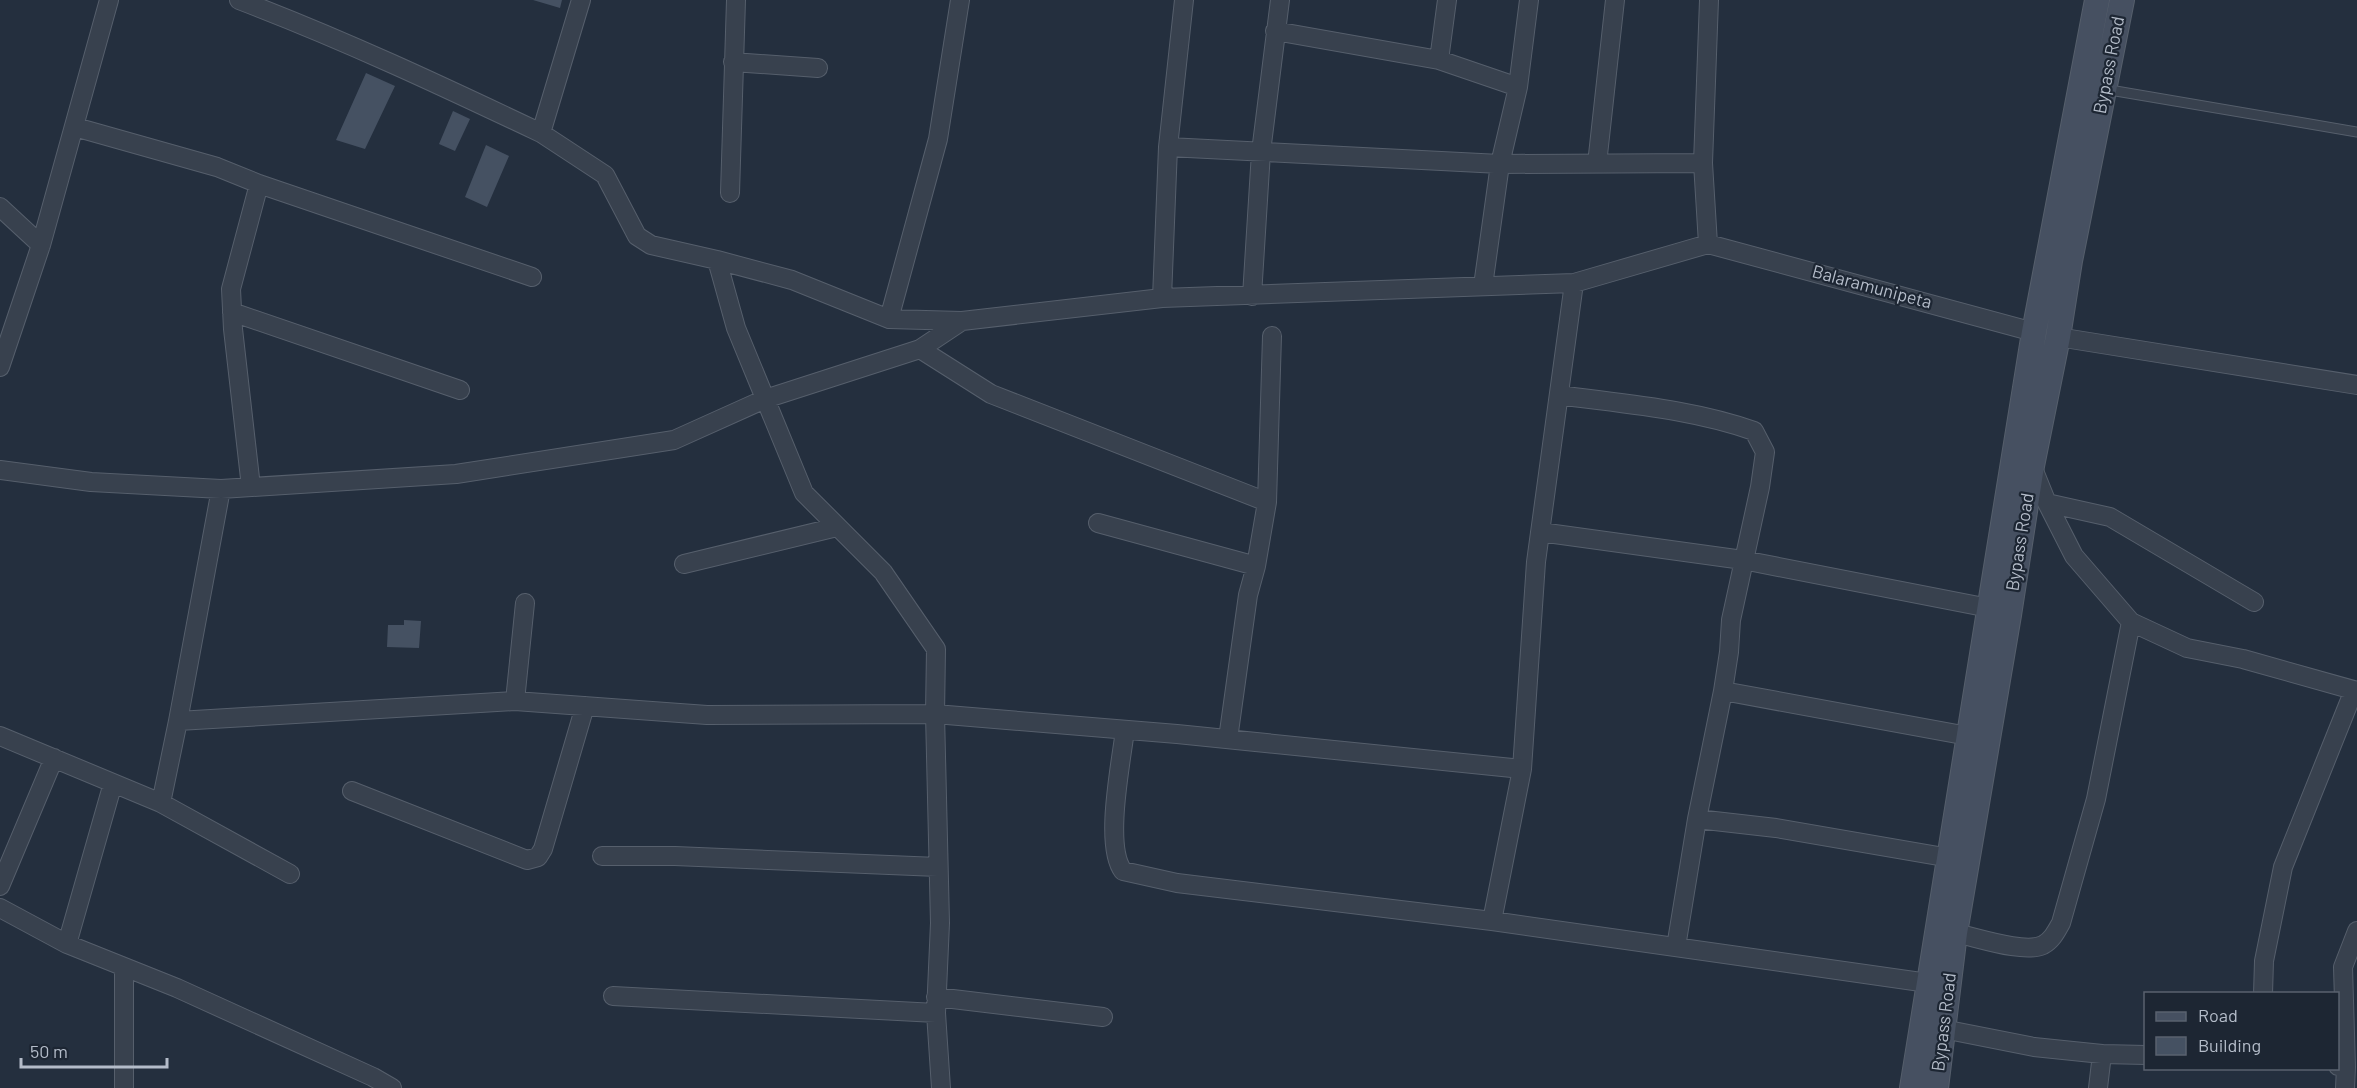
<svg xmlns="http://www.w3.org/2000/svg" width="2357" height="1088" font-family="Barlow,sans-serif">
<rect width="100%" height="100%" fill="#242f3e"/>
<path fill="#455162" d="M533,0H562L560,8Z
M366,73L395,86L365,149L336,140Z
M453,111L470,119L455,151L439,144Z
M486,145L509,156L487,207L465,197Z
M404,620L421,621L419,648L387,647L388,625H404Z"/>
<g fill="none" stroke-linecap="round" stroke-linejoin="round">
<g stroke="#565f6c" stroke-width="11">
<path id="lane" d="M2104,89L2357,132"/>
</g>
<g stroke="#565f6c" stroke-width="20">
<path id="street" d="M239,0C342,39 442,86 541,133L581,0
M1275,31L1439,60L1518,87
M1439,60L1447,0
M733,62L818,68
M75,127L217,167L259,184L532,277
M541,133L605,175L637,236L651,245L717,260L792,280L889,319L962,321
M1168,147L1500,164L1703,163
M1597,164L1615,0
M730,193L736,0
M0,207L41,245
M1708,244L2034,332
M1708,244L1703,163L1709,0
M1483,286L1500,164L1518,87L1529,0
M1252,296L1261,152L1280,0
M1162,298L1168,147L1184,0
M232,312L460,390
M889,319L938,139L960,0
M2058,337L2357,385
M920,349L991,394L1267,502L1256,566L1098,523
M0,367L41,245L109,0
M1559,395C1624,404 1692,409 1754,431L1765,452L1760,487L1731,620L1729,652L1723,691L1697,819L1676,947
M2032,466L2047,503L2074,556L2131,622L2187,648L2243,659L2357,691
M0,470L91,482L221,489L456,474L674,440L765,399L920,349L962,321L1162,298L1574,283L1708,244
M251,487L233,329L231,289L259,184
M221,489L178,721L515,701L707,715L935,714L1177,734L1522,769L1536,562L1574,283
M1267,502L1272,336
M2047,503L2110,517L2254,602
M1540,532L1743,560L1989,608
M684,564L837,527
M1723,691L1968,736
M515,701L525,603
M1125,730C1121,763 1104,846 1123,871L1177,883L1492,921L1928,983
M0,736L161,803L290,874
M1228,739L1248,595L1256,566
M352,791L527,860L538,857L543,849L585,706
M161,803L178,721
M1697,819L1776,828L1950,858
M602,856H675L938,867
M0,886L54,758
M0,908L67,944L177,988L373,1077L392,1088
M1492,921L1522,769
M1955,933C1976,937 2024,954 2043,945C2052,940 2056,932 2061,923L2096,799L2131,622
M67,944L113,783
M2263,994L2264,961L2283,867L2354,690
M613,996L936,1013L940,923L935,714L936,649L883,572L804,493L736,328L717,260
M936,997L1103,1017
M936,1013L941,1088
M1943,1029L2034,1047L2102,1054L2146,1055
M2338,1066L2346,1067L2343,967L2357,931
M124,1088V968
M2098,1088L2102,1054
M2345,1088L2346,1067"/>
</g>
<g stroke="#565f6c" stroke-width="26">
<path id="secondary" d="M1912,1088L2034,332L2097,0
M1936,1088L1955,933L2009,615L2032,466L2058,337L2070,261L2122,0"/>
</g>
<use href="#lane" stroke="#38414e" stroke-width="9"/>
<use href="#street" stroke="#38414e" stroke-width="18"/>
<use href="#secondary" stroke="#465061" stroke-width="24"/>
</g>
<g text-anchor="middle" stroke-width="4.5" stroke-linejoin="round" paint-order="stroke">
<g font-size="18" fill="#b4bcc9" stroke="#1d2633">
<text transform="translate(2109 65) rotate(-79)" y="6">Bypass Road</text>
<text transform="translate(1872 287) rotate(15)" y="6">Balaramunipeta</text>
<text transform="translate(2020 542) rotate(-81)" y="6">Bypass Road</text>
<text transform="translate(1944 1022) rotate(-83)" y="6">Bypass Road</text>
</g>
</g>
<rect x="2144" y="992" width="195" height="78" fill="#1d2633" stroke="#59626f" stroke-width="1.5"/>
<rect x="2156" y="1012" width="30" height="9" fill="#465061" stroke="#59626f" stroke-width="1.5"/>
<text x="2198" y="1022" font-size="18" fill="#b4bcc9">Road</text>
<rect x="2156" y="1037" width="30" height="18" fill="#455162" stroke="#59626f" stroke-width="1.5"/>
<text x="2198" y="1052" font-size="18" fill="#b4bcc9">Building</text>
<path d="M21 1058v9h146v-9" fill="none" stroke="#b4bcc9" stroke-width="3"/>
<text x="30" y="1058" font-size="18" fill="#b4bcc9" stroke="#1d2633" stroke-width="4.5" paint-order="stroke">50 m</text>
</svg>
